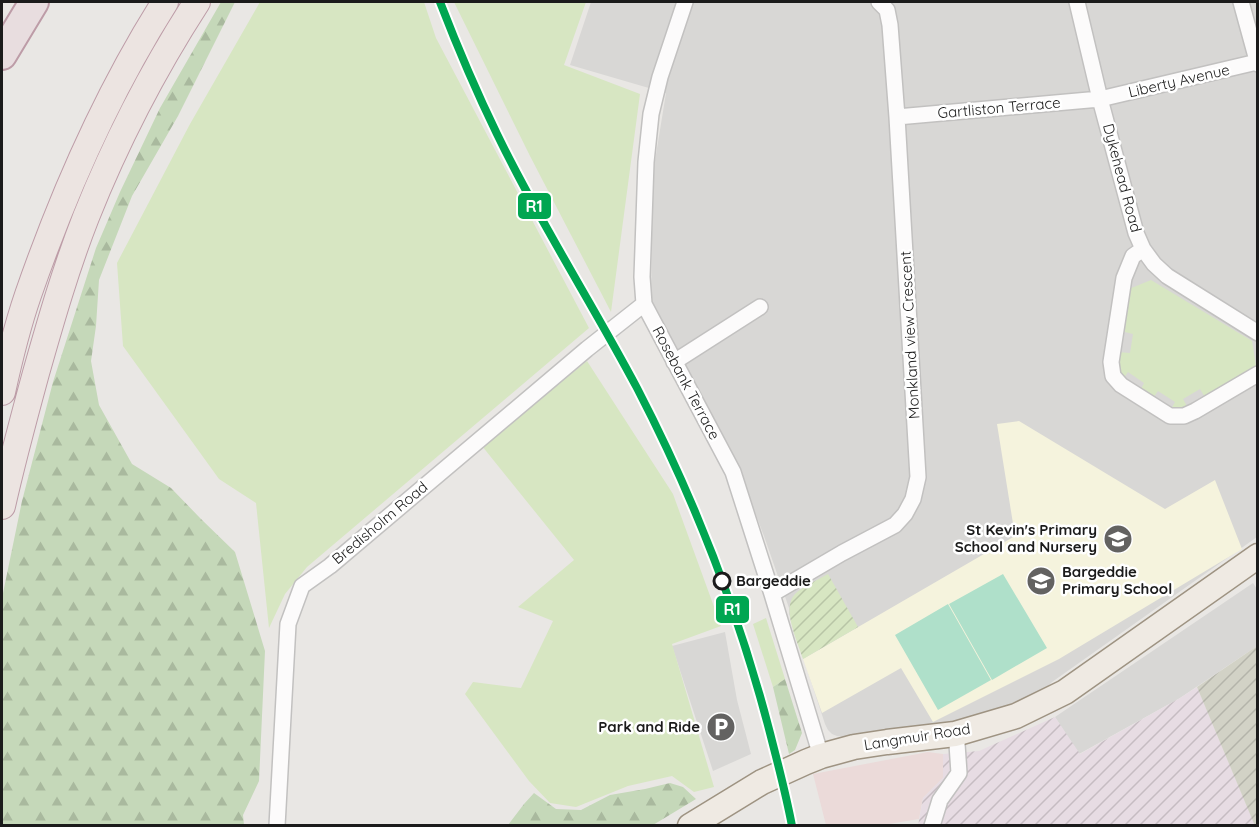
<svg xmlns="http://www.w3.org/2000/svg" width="1259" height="827" font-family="Quicksand,sans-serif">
<defs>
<pattern id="industrial-furrows" width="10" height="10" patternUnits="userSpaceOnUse" patternTransform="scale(1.5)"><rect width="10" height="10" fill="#e7dce3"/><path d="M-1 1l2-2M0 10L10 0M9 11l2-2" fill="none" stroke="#c6bcc2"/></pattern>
<pattern id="construction-furrows" width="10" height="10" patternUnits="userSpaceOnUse" patternTransform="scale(1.5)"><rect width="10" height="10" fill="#d2d2c6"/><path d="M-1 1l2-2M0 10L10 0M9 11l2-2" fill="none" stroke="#b4b4aa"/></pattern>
<pattern id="forest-firs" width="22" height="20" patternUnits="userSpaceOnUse" patternTransform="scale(1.5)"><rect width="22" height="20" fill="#c5d8b9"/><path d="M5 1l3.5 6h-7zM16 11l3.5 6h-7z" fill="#a9b99e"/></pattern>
<pattern id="garden-furrows" width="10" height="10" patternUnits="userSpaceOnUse" patternTransform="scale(1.5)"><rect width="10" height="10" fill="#d7e6c2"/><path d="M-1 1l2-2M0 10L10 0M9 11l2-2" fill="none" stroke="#b8c5a6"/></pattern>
</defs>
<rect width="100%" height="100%" fill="#e9e7e4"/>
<path fill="#d8d7d5" d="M591,2H1257V537L1052,682L1046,688L1032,695L1001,709L945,724L845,737L837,736L832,734L828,730L825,724L789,614V608L764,536L731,450L651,299L653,173L666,93L570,65Z
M1253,583L1257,589V646L1180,698L1079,754L1055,717Z
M725,632L737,700L751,754L713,771L672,646Z"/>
<path fill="#ebdad9" d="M928,752L943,754V778L923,798L919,819L883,825H826L813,774Z"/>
<path fill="url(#industrial-furrows)" d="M1197,687L1255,825L918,826L923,798L943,778V754L979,751L1055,717L1080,754L1180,698Z"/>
<path fill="#f5f3dd" d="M1019,421L1165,509L1215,480L1242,549L1059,659L933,722L901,668L822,713L803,659L1015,536L997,424Z"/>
<path fill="url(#construction-furrows)" d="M1257,646L1258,825L1255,826L1197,687Z"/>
<path fill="#d7e6c2" d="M260,2H424L436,38L589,328L307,567L285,594L269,628L256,503L219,479L123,346L117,263L190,124Z
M454,2H586L564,65L640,94L611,312L530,156Z
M1151,280L1252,341L1256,366L1206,399L1200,389L1183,399L1189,410L1170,411L1175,402L1158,391L1151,401L1139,393L1144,383L1128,372L1121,382L1115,376L1118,352L1130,353L1133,334L1121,331L1129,289Z
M587,361L673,494L721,626L672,644L714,787L694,792L672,776L628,786L576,807L550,803L529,781L465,694L473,682L521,688L553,621L518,607L574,560L482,446Z
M766,618L785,679L773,687L753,624Z"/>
<path fill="url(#forest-firs)" d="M221,2H235L178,116L132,196L99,280L96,326L91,361L99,405L132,464L171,488L201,519L235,552L265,651L259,781L243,815L244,825H2V598L22,501L53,382L96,248L120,192L160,108Z
M785,679L802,733L795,750L789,754L773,687Z
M670,783L683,787L696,799L653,825H508L524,804L534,793L556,809L581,810L610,795L645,789Z"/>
<path fill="url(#garden-furrows)" d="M828,574L858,627L803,659C798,642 781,609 795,594C802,587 819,579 828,574Z"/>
<path fill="#afe0ca" d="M1003,574L1047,648L992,680L949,604Z
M948,604L991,680L938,710L895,635Z"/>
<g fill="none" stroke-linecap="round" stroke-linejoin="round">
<g stroke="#c2c1c0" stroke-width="18">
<path id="minor" d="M685,2L660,77L651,114L646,162L642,277L644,304L733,472L772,594L821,756
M1077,2L1100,99L1136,233L1143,249L1154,264L1167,276L1258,333
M1241,2L1258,64
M897,117L1100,99L1257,62
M1143,249L1133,256L1124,278L1111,362L1113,376L1121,385L1170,416H1184L1195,411L1258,374
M674,362L760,307
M772,594L842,553L895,525L905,514L913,499L918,477L897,117L890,25L887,10L879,2
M277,826L288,624L302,586L330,566L587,349L644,304
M932,826L940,800L959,773L957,744L955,734"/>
</g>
<g stroke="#9e9382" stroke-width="27">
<path id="primary" d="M690,826L762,782L806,762L821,756L854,747L887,742L955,734L1016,716L1065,692L1258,556"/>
</g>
<g stroke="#bd9ca7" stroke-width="28">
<path id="trunk" d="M2,392C9,360 17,327 28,295C63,194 108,92 165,2
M2,506C12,461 24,417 36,373C51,320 66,268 86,217C115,144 155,67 197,2"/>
</g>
<g stroke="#bd9ca7" stroke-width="32">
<path id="motorway" d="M2,55L34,2"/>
</g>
<use href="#minor" stroke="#fcfbfb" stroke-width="15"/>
<use href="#primary" stroke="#efeae3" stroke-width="24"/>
<use href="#trunk" stroke="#ece4e1" stroke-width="26"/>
<use href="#motorway" stroke="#e8dddf" stroke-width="28"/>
<g stroke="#fff" stroke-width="12">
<path id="rail-1" d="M440,2C457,46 476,91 497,134C539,221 592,303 637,388C694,498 739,613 770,733C778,764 786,794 792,826"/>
</g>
<use href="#rail-1" stroke="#00a651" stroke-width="8"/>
</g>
<defs>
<g id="school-disc" transform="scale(1.5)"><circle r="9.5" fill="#636261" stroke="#fff"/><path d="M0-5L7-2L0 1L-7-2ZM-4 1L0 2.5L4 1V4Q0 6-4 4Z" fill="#fff"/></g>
<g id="parking-disc" transform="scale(1.5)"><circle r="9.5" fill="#636261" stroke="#fff"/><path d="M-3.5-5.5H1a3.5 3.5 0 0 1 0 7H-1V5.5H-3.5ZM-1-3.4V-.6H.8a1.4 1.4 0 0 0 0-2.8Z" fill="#fff"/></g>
</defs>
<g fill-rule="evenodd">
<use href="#school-disc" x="1118" y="539"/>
<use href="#school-disc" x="1041" y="581"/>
<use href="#parking-disc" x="721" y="727"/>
</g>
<circle fill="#fff" stroke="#1b1b1b" stroke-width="3" cx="722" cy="581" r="8"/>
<g text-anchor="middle" stroke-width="5" stroke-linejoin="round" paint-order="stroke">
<g font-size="15" fill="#1b1b1b" stroke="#fff">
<text transform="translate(1179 81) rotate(-13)" y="5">Liberty Avenue</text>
<text transform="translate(999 108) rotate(-5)" y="5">Gartliston Terrace</text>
<text transform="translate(1122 178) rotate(75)" y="5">Dykehead Road</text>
<text transform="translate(910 335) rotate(-93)" y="5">Monkland view Crescent</text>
<text transform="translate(686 383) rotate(62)" y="5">Rosebank Terrace</text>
<text transform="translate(380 523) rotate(-40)" y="5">Bredisholm Road</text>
<text transform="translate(917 737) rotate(-9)" y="5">Langmuir Road</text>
</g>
<g font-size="15" font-weight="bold" fill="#1b1b1b" stroke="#fff" text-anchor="end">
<text x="1097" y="535">St Kevin's Primary<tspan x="1097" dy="17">School and Nursery</tspan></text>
<text x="1062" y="577" text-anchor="start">Bargeddie<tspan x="1062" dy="17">Primary School</tspan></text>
<text x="700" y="732">Park and Ride</text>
</g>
<g font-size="15" font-weight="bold" fill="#1b1b1b" stroke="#fff" text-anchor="start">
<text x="736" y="586">Bargeddie</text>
</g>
</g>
<g stroke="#fff" stroke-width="2">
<rect x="517" y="192" width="35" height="28" rx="6" fill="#00a651"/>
<rect x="715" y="595" width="35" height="29" rx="6" fill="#00a651"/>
</g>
<g font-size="16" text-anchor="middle" font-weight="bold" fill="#fff">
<text x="534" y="212">R1</text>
<text x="732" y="615">R1</text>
</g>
<rect width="1259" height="827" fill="none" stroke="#1b1b1b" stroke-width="6"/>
</svg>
